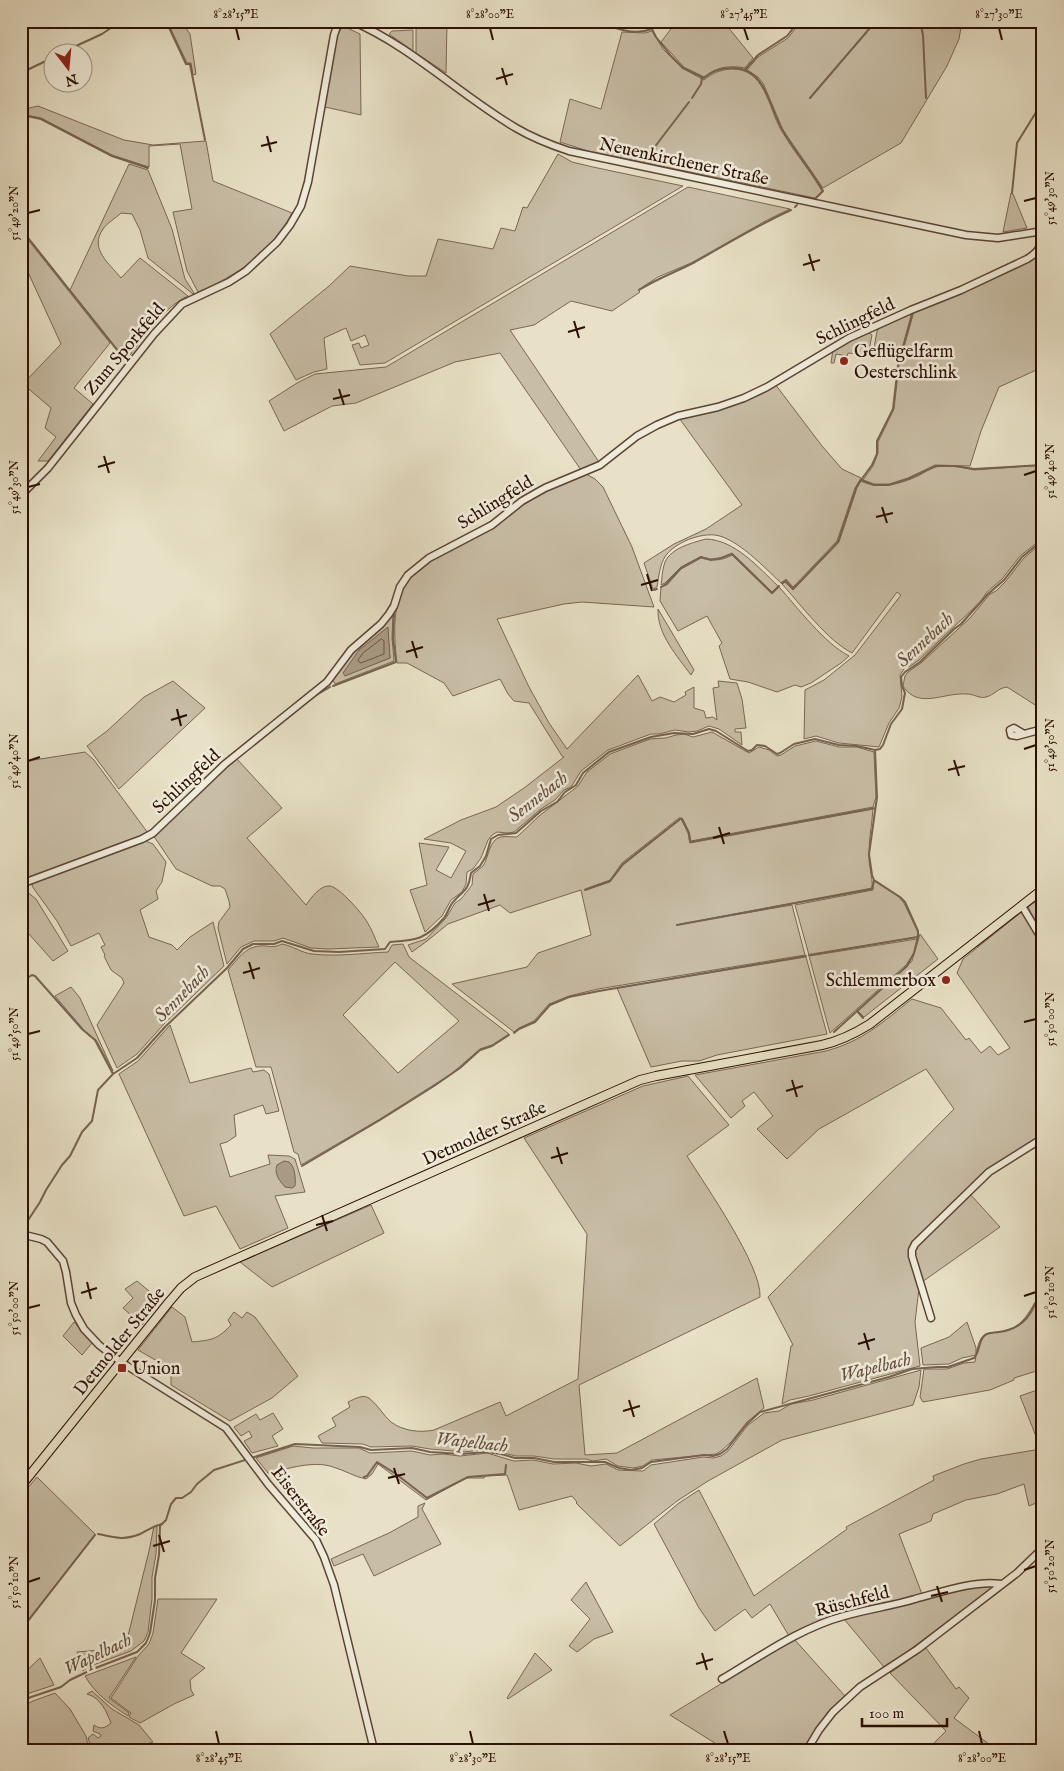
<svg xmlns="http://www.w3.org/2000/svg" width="1064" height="1771" font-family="'IM FELL English',serif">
<rect width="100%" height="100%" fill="#e8e1c7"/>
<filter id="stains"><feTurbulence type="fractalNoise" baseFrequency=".004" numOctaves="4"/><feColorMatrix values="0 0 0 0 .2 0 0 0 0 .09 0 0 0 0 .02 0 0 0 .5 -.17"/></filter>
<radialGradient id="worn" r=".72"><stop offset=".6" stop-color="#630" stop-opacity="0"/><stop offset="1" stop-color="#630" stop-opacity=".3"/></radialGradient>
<path fill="#c8bda6" stroke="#7a6654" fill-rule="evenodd" d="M167,21H181L190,34L196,74L193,75L191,63H187Z
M419,21H447L446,73L416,53V29Z
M677,21H723L753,58L745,68C729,65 716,67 704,77L684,67L661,42Z
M801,21H962L959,39L947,66L901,143L823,188L783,130L763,83L758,77L747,70L758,57L788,38Z
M343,26L360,34L361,115L325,107L335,43L338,33Z
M413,30V51L389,34L392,31Z
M652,31L663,49L682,68L704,80C713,73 719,70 731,69C765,68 768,107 781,130C793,151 810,170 822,191L815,198L588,151L560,142L570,99L601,109L622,32L645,33Z
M38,106L124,140L153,145L206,141L213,181L292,213C272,251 237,276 198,292L187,271L173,212L192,209L180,144L149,146V167L112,155L41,118L21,114V110Z
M558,154L572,162L593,167L683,186L385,363L360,365L352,345L359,343L361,348L369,345L365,335L351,341L346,328L324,338L327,369L314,372L296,380L270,334L329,286L350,266L408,276H426L438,239L493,249L501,228L515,231L523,207L527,208Z
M129,164L148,170L172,229L185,279L194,293L193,294L148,258L140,230L132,214L121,213C116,218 107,223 103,229C89,249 109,263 121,278L140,258L188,296C164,306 143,340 126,360L70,290Z
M688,187L790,209L769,219L691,263L658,277L638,290L640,292L612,311L571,301L534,325L510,330L599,462L581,470L500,353L455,362L356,403L332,406L284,431L269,401L297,383L315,374L386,367Z
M1011,193L1013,194L1027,228L1003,232Z
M21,231L110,343L74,388L93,404L48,461H38L56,437L45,428L51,408L23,384L61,344L21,257Z
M1036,257L1041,258L1043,261V367L999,387L981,431L970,466L935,465L908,478L889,484H874L863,480L873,466L878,453V442L894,409L899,365L914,311Z
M912,312L901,353L874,348L877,331L882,326Z
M868,332L872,335L868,355L848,353L847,356L836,354L834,363H831L833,349Z
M775,384L822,446L842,469L861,478L855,488L837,541L793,587L786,579L781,583C765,568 737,538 715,535C705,534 694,537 685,541C661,553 661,563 657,587L653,589L644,563L674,544L706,529L742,505L679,418Z
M1043,465V538L1020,556L1002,579L987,592L980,602L919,660L909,667L906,666L900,675L902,697L899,708L889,723L879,747L839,743L816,736L804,739L805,690L824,680L855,655L901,595L897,592L852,653C827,640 801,605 782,584L785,582L793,590L839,542L857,488L861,481C879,490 900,484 918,476C924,473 928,469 935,467C948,465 962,467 974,470Z
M586,474L595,479L603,487L632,547L654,607L582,602L564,604L497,619L529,687L549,723L567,749L638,675L652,701L660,697L674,702L686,695L685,692L694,687V708L704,711L706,718L713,717L717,720L713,688L719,687L718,681L737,683L742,699L746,728L735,729V732H741L742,745L719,729L709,726L697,731L689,732L675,730L659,734H651L608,750L581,771L571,787L564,790L555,800L541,809L514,832L508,833L497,832L492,835L488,840L481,858L473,869L467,872L466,884L462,892L451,900L442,916L425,932L410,890L427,885L419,843L449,847L436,870L451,878L466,851L451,843L424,839L461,820L496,807L524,788L564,757L562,756L529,703L514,701L508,694L500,679L453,696L444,683L407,663H397C393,628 391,594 419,568L525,503L547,490Z
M706,539C735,540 758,567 778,586L772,592L732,553L721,558L711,559L701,557L681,567L665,583L661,585C662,579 662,572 664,565C668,549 691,543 706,539Z
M1043,542V710L1007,687C998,688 994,695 986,697C980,699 974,694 967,694C944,692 918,710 903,686L905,676L908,672L921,663L970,618L990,594L996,591L1005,582L1024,558Z
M732,555L772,594L779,587C798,608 824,643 849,656L841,663L811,683L801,687L795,685L777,692L748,682L730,679L719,646L722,643L707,616L678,631L660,601L661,587L667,585L681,569L701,558C712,561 722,561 732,555Z
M658,609L694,670L691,675C677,656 657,634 658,609Z
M393,614L392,638L394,661L335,684L333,680L351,654ZM387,628L390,658L361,669Z
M173,681L205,708L119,789L87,746L107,731L144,697Z
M712,732L749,753L759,747L769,750L777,756L781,755L795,746L816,741L839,747H857L874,752L876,797L873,807L691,841L689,832L682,818H679L622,863L610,880L585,889V890L610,882L623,865L681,819L688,833L690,843L873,809C872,824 869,838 869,853C868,865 873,876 872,888L676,925L792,905L805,955L598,989L569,996L549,1004L534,1021L519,1028L514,1032L452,984L527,967L538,953L591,935L581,890L510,913L500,905L448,924L427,941L412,952L408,945L426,939L446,918L455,903L461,899L472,885L473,874C476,871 480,869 483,866C489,857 489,839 501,837C506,836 512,837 517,837L539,816L578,786L587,772L610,754L650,739L666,738L676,735L684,734L693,737Z
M85,752L94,760L148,833L21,880L28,873L21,849V762Z
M236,758L282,808L247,838L306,905C311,898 320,885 330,886C339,887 362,913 367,922C372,929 375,939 379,947L328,949L311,948L283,938L274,941H254L241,947L227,964L218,928L219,922L230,907L229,901L225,889L220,886H212L176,869L153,835Z
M143,840L153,844L166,862L162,882L156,891L158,899L140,910L149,937L172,945L177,950L190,937L213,922L224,966L164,1024L137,1054L117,1068L97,1025L124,983L122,978L111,970L104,956L105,955L101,947L105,945L99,933L71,946L57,921L32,886L33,883Z
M874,881L899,897L904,903L918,932L917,937L809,955L795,905L873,890Z
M21,887L36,899L68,951L53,961L21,925Z
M1043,896V935L1028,907Z
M1023,911L1043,946V1135L995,1165L913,1242L919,1288L915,1322L920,1366L809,1396L790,1400L782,1404L791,1346L793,1345L768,1297L954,1109L926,1069L819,1129L787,1159L757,1129L773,1116L754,1092L742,1101L745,1106L731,1118L695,1075L826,1051C863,1041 883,1022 912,999L941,1008L966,1040L969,1038L981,1053L990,1046L998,1055L1010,1048L957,973L963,959Z
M920,934L938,959L864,1017L858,1011L912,961Z
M917,939L914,953L906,965L830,1033L809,956Z
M282,944C293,946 302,953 312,954C337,957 363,953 388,952L392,945L403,944L409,957L509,1034L492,1045L480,1049L451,1074L380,1119L301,1165L298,1154L294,1152L271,1067H256L228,970C237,960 245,947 259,946C269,945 272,949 282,944ZM395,962L459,1021L398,1073L343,1015Z
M806,957L827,1034L717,1055L699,1061H682L651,1067L617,988Z
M71,987L80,998L113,1071L96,1040L88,1035L55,996Z
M170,1025L190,1083L251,1068L253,1072L264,1070L269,1074L279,1111L266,1114L263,1105L234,1115L236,1136L227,1142L220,1144L230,1177L270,1164L268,1155L289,1156L295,1159L305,1192L275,1196L288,1228L240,1249L216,1206L184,1216L119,1074L138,1061Z
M688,1076L729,1125L687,1156C705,1185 762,1266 760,1297L579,1385L585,1455L617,1453L757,1378L764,1408L747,1422L731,1442L721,1451L716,1454L652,1460L643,1466L633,1468L618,1466L606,1459L593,1461L586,1459H554L534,1456H516L486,1449L465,1452L430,1449L412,1446L371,1447L363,1444L322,1443L318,1436L336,1426L332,1418L350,1407L348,1402C355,1399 362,1394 369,1398C378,1405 383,1415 391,1422C403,1431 420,1433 434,1430L500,1402L506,1416L578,1379L587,1234L524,1138L643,1086Z
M970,1194L1000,1227L922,1282C919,1271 911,1256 916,1245Z
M371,1205L384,1233L272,1287L240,1262Z
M137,1281L161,1301L142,1325L123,1308L133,1298L125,1289Z
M1043,1300V1369L1014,1378V1380L990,1390L923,1402L920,1397L924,1369H947L964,1363L975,1362L976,1355L962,1358L949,1364L923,1365L921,1348L949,1337L967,1322L976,1348V1354C982,1325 989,1336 1009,1330C1022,1325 1029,1313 1035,1302Z
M172,1307L185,1317L192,1342C211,1340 217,1340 231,1325L228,1320L234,1312L242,1318L247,1312L255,1317L298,1376L272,1398L230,1421L171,1385V1369L138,1350Z
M74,1322L92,1343L82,1355L63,1336Z
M921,1370L919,1387L913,1405L782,1440L708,1481L677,1501L620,1546L576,1503L577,1502L572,1496L519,1510L507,1475L486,1476L484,1478H466L426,1500L378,1464L372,1474L366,1479C355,1477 344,1470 333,1467C313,1460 288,1469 268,1473L256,1458L293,1446L313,1448H359L370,1453L412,1451L430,1455L443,1454L460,1456L487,1453L514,1461L533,1460L553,1464L576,1463L591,1466L606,1464L618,1470L643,1471L651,1465L703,1457L713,1458L721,1456L728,1451L747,1426L764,1413L779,1411L791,1404L813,1400Z
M1043,1388V1500L1029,1506L1024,1484L997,1494L966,1500L933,1514L931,1521L899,1534L922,1594L888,1604L842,1613L821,1620L789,1636L770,1604L752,1618L745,1609L715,1631L699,1608L654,1524L679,1503L699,1490L754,1596L847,1529L846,1527L934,1480L933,1476L964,1464L981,1459L1041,1449L1020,1396Z
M273,1413L283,1429L272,1436L278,1446L252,1453L244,1441L252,1437L249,1431L241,1436L234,1427L256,1414L260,1420Z
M37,1477L95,1534L21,1629V1496Z
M425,1503L422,1509L441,1544L374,1576L363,1554L334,1566L331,1559L389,1533L418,1517V1506Z
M154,1526H157L156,1554L152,1577V1599L148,1632L144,1641L131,1651L88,1667L83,1671L77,1652L125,1648L149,1551Z
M586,1582L613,1632L594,1639L577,1652L569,1646L590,1619L571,1600Z
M990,1584L994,1586L896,1660L884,1667L844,1619L868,1611Z
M158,1599H217L181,1653L205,1668L190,1680L191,1690L194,1695L174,1704L140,1723L129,1717L131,1713L111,1698L138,1656L149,1644L153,1633Z
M794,1639L845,1696L824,1719L802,1750H771L769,1748L767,1750H726L670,1715Z
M926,1648L956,1689L959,1687L969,1698L954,1718L997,1750H927L946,1731L890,1673Z
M535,1653L552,1670L508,1699L507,1698Z
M136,1657L109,1698L129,1713L128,1716C111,1705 95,1694 85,1676Z
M40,1658L54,1685L30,1693L21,1698V1676Z
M92,1691L112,1709L139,1725L153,1742L130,1750H92L88,1738L93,1734L98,1738L101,1736L100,1734L93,1731L94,1725C101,1730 105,1728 111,1723C106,1711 101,1698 87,1694Z
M55,1693L70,1709L86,1736L89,1750H21V1707L33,1701Z"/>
<path fill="#a89a84" stroke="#766250" d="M388,627L390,658L345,676L343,673L359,650Z
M284,1161L289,1162C295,1166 296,1180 295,1186L292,1188L285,1187C279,1180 274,1174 277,1165Z"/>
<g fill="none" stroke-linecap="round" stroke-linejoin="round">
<path stroke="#6a5444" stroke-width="1" d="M382,639L384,641V654L361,663L359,662L358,660L363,653Z"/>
<path stroke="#766250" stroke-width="2" d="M166,21L186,64H190L205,140
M596,21C614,28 633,36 652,29
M648,21L656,37L671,56L683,68L704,78C713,71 720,68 732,68C766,67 769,107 782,129C794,151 811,169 823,191L815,199L800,196
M920,21L923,35L926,98
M63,52L102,34L121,21
M745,70L758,55L787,36L799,21
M21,73L52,58
M692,98L701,84L702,78
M810,98L876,21
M22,115L41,119L112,156L148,168
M21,123L22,115
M644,161L689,102
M1012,193L1017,143L1043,101
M795,207L797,205
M21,229L125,360
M639,290C658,278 676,272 695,262C727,244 758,225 791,210
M913,312L898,365L893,409L877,441V454L872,465L861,480L874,485H889L908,479L936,466H956L974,469L1043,465
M782,583L786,581L793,589L838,542L856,488L861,480
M661,587L666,584L681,568L701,557L711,560L721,558L732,554L772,593L779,586
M654,590L657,589
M333,686L396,662L393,638L394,614
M313,697L330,687
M585,890L610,881L623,864L680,819H682L689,833L690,842L875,808
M1028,906L1043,895
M677,925L872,889L874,880
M977,946L1021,911
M809,955L918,937V931L905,902L900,897L874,880L872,875L869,854L877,797L875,750
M21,982L32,975L35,976L82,1029L95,1040L113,1074
M863,1018L857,1011L907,966L914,953L918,937
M834,1032L856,1012
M514,1033L519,1029L535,1022L550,1005L569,997L599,991L806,956
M302,1166L380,1120L434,1086L460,1068L480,1050L492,1046L509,1035
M21,1231L40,1202L46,1190L62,1165L70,1156L82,1132L92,1121L98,1090L113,1074L137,1058L165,1027L227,968L243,949L253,944H274L282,941L314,951L339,952L385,949L390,942C416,940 425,940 444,918C448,913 449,906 454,901C465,889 468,891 471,873L480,866L486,856L491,839L498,835L516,833L541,811L557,802L565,792L576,785L583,773L609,752L651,737L674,733L693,734L709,729L716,731L748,751L752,750L757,745L765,746L777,754L780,753L794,744L815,739L839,745L857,746L875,750L880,749L883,745L891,724L902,709L905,693L902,686L901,677L905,672L920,662L954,629L961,624L988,594L1004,580L1022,557L1043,540
M364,1477L367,1476L377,1462L396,1474L427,1498L468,1477L505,1474L506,1465
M98,1534C114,1537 123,1541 140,1534C148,1530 153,1526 162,1524
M21,1630L95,1535
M21,1702L31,1697L61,1687L70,1680L93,1669L137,1652L146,1643L150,1633L155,1600V1578L159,1555L160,1526L166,1520L171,1504L176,1498H182L191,1492L197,1484L214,1470L295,1444L360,1447L371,1450L412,1448L430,1452L461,1454L486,1452L501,1454L515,1458H534L554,1462H605L619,1468L631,1470L642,1468L651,1462L704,1455L713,1456L720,1454L727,1449L746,1425L760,1412L889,1377L912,1369L937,1367H948L974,1358C980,1352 978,1342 984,1336C988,1332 994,1333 999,1332C1017,1330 1028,1321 1035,1304L1043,1302"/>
<g stroke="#5b4434" stroke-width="9">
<path id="minor" d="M352,21C412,47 460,95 516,128C533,138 551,145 569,151L966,235L998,238L1043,231
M21,495L48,468L154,334L182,304L229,282L246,271L277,242L290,225L301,206L308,182L334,35L339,21
M1024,734L1014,728L1010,730L1011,735L1017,736L1043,729
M21,884L142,839L153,833L225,764L327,682L351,650L381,624L389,614L394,606L400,587L408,575L429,558L492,525L522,501L545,488L600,465L637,436L657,425L678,416L718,407L744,398L767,387L849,338L911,310L961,290L1027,259C1039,252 1043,245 1041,231
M1022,906L1043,941
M21,1234L41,1239L47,1242L63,1261L66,1272L71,1303L76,1315L84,1329L99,1345L121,1362L226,1428L268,1484L316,1540L324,1557L334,1585L374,1750
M931,1318L912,1256V1250L915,1244L989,1172L1043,1138
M722,1679C761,1656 800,1628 844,1616C868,1609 892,1606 915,1599C941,1592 975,1580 1001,1584
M807,1750L819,1730L833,1712L860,1687L918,1649L1017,1573L1043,1548"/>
</g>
<g stroke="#2c0f03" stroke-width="10">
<path id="major" d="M21,1486L169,1302L181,1288L195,1277L640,1080L656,1076L822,1045C840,1041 854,1034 870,1024L1043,889"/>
</g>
<use href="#minor" stroke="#f0ecdb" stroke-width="6"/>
<use href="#major" stroke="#e8e1c7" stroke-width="8"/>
</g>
<path fill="none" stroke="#2c0f03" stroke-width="2" d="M236,28L239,40M490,28L493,40M744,28L748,40M999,28L1002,40M502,68L507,85M496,79L513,74M267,136L271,152M261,146L277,142M1024,201L1036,198M28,213L40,210M809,254L814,271M803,265L820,260M574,321L579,338M568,332L585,327M339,389L344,405M333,399L350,395M104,456L109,473M98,467L115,462M1024,475L1036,471M28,487L40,484M882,507L887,523M876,517L893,513M647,574L652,591M641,585L658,580M412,641L417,658M406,652L423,647M177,709L181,726M171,720L187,715M1024,749L1036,745M954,760L959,776M28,761L40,757M948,770L965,766M719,827L724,844M713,838L730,833M484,894L489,911M478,905L495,900M249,962L254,979M243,973L260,968M1024,1022L1036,1019M28,1034L40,1031M792,1080L797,1097M786,1091L803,1086M557,1147L562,1164M551,1158L568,1153M322,1215L327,1231M316,1225L333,1221M87,1282L91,1299M81,1293L97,1288M1024,1296L1036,1292M28,1308L40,1305M864,1333L869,1350M858,1344L875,1339M629,1400L634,1417M623,1411L640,1406M394,1468L399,1484M388,1478L405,1474M159,1535L164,1552M153,1546L170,1541M1024,1570L1036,1566M28,1582L40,1578M937,1586L942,1602M931,1596L948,1592M702,1653L707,1670M696,1664L713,1659M216,1731L219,1744M470,1731L473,1744M724,1731L728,1744M979,1731L982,1744"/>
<g fill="#8f2418" stroke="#f0ecdb" stroke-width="2">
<circle cx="844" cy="361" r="5"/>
<circle cx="946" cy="980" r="5"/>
<rect x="117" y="1363" width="10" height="10" rx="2.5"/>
</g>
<g text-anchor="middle" stroke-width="5" stroke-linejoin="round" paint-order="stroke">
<g font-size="18" fill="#2c0f03" stroke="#f0ecdb">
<text transform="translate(684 161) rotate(12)" y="6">Neuenkirchener Straße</text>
<text transform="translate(855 321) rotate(-26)" y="6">Schlingfeld</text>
<text transform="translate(124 349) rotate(-50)" y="6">Zum Sporkfeld</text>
<text transform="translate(495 502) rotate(-32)" y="6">Schlingfeld</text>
<text transform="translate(186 781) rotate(-43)" y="6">Schlingfeld</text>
<text transform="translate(484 1133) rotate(-24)" y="6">Detmolder Straße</text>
<text transform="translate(119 1341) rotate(-51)" y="6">Detmolder Straße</text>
<text transform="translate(301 1501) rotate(52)" y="6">Eiserstraße</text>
<text transform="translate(852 1601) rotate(-15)" y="6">Rüschfeld</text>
</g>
<g font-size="18" fill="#2c0f03" stroke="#f0ecdb" text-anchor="start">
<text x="854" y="357">Geflügelfarm<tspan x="854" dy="21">Oesterschlink</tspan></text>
<text x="936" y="986" text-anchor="end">Schlemmerbox</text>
<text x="132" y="1374">Union</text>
</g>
<g font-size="19" font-style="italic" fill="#644e3d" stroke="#f0ecdb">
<text transform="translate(924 639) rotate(-43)" y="7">Sennebach</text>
<text transform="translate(537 796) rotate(-38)" y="7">Sennebach</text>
<text transform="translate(181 993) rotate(-46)" y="7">Sennebach</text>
<text transform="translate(875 1366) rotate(-14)" y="7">Wapelbach</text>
<text transform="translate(472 1441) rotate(6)" y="7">Wapelbach</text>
<text transform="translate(97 1653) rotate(-26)" y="7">Wapelbach</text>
</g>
</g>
<rect width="1064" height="1771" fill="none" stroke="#e8e1c7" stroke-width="55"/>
<g transform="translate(68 68) rotate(164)"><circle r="24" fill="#f0ecdb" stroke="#a29485"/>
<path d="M0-4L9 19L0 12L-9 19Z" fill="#8f2418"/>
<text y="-8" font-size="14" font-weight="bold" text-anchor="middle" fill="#2c0f03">N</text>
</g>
<path d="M862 1718v8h85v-8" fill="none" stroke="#2c0f03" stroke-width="2.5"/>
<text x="869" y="1718" font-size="15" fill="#2c0f03" stroke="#f0ecdb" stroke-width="4" paint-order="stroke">100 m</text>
<rect x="28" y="28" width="1008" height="1716" fill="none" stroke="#2c0f03" stroke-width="2"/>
<g font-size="12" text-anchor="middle" fill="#2c0f03">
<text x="236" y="18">8°28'15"E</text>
<text x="490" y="18">8°28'00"E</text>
<text x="744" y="18">8°27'45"E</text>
<text x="999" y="18">8°27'30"E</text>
<text transform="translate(1050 198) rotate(-90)" y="4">51°49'30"N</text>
<text transform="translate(14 213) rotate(-90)" y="4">51°49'20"N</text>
<text transform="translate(1050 471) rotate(-90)" y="4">51°49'40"N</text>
<text transform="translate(14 487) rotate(-90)" y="4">51°49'30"N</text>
<text transform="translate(1050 745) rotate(-90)" y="4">51°49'50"N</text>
<text transform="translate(14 761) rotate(-90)" y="4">51°49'40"N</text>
<text transform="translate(1050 1019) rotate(-90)" y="4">51°50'00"N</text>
<text transform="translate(14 1034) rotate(-90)" y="4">51°49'50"N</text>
<text transform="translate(1050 1292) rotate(-90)" y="4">51°50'10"N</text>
<text transform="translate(14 1308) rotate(-90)" y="4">51°50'00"N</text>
<text transform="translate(1050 1566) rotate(-90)" y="4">51°50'20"N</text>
<text transform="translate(14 1582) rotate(-90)" y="4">51°50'10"N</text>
<text x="219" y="1762">8°28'45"E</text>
<text x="473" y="1762">8°28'30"E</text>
<text x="728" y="1762">8°28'15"E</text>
<text x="982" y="1762">8°28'00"E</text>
</g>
<rect width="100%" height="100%" filter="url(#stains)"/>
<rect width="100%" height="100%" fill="url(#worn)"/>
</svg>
